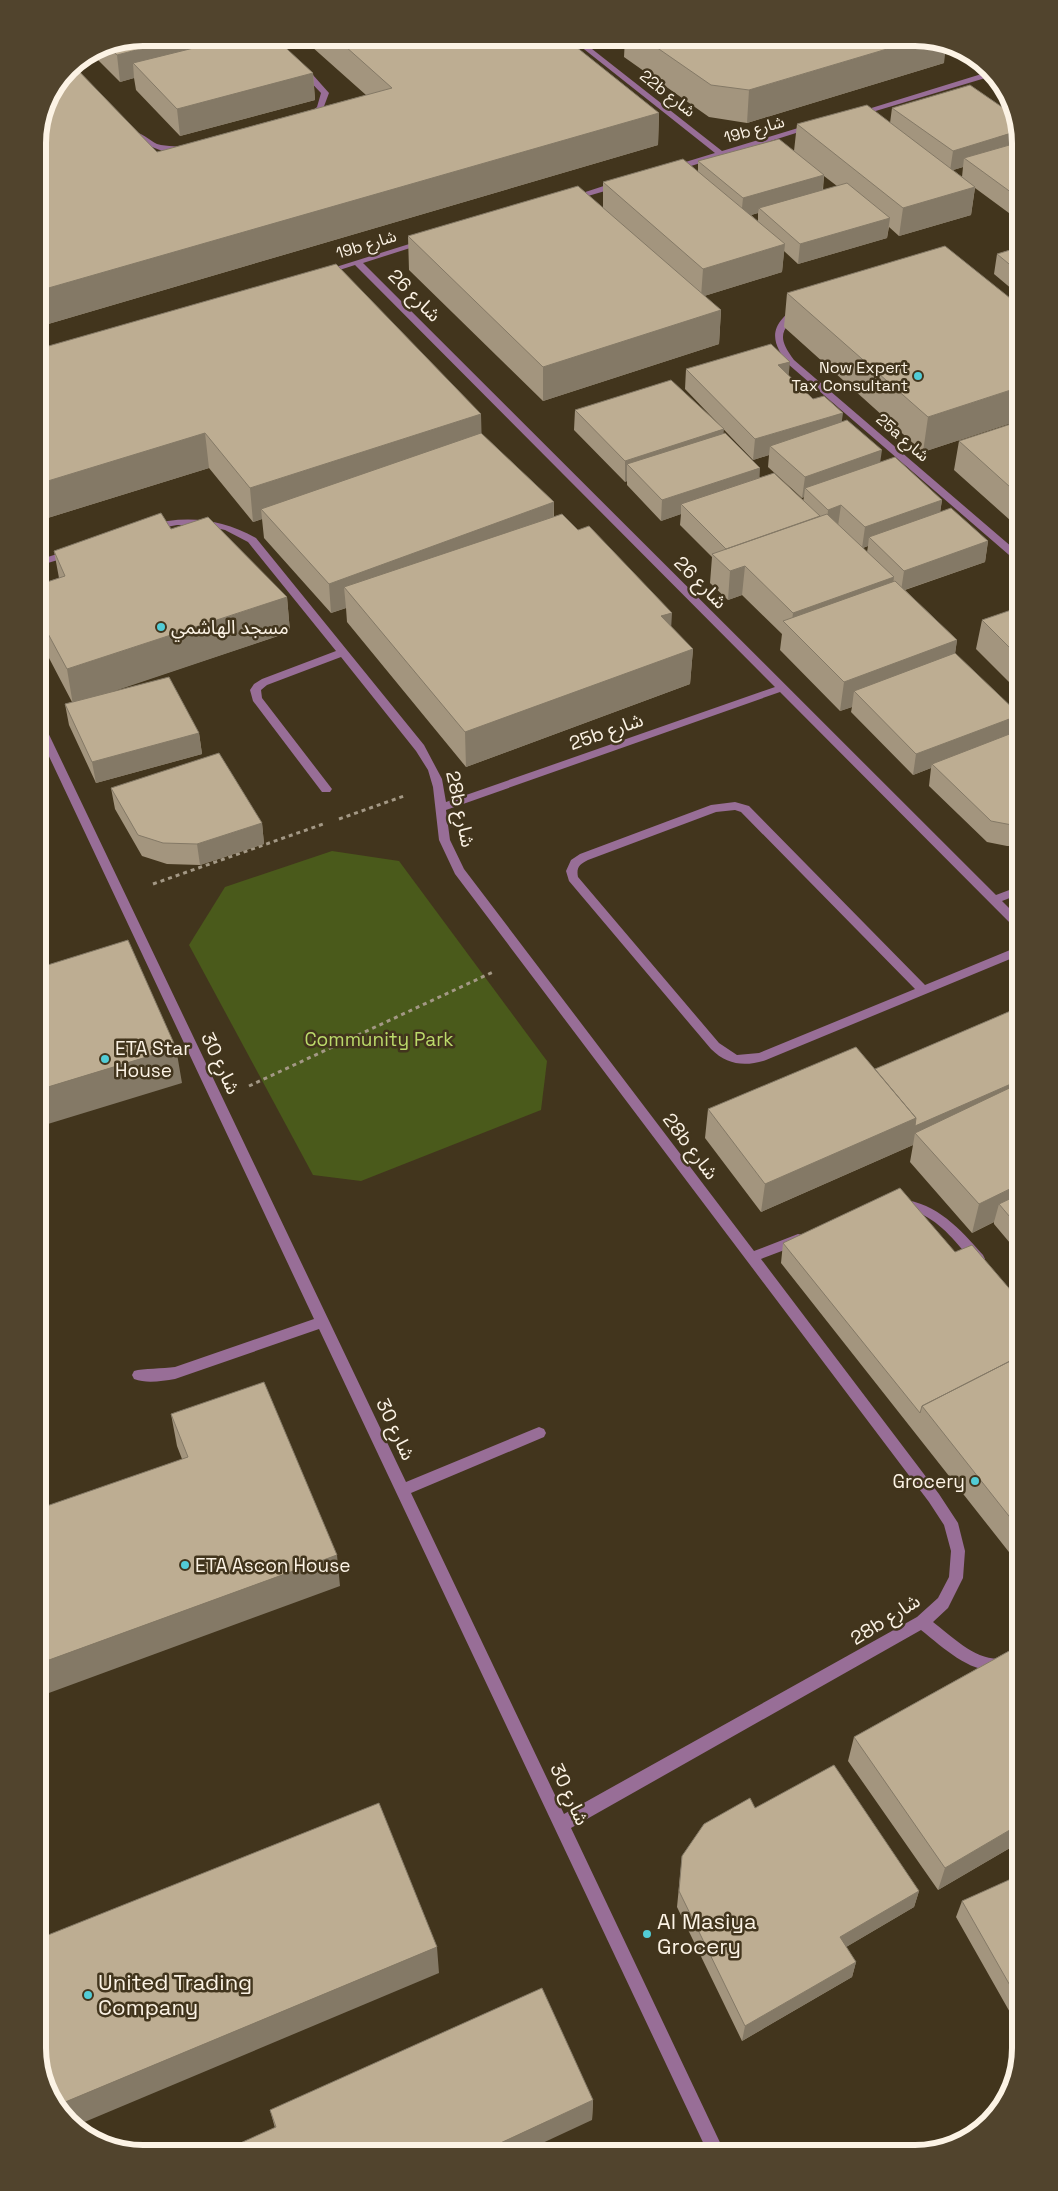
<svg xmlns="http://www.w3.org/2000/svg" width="1058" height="2191" font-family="'Space Grotesk','Noto Sans Arabic',sans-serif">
<rect width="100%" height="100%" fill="#42351d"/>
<path fill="#4a5a1b" d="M332,851L399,861L547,1061L541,1110L361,1181L313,1175L189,945L225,887Z"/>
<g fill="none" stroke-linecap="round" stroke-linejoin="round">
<path stroke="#a39885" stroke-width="3" stroke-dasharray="4 4" stroke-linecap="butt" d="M339,819L404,796
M153,884L326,823
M249,1086L493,972"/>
<path fill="#986e97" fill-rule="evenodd" d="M570,38H578L722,151L808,125L815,127L675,171H669V167L715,153Z
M299,66H305L329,93L323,109L309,119L305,117L317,107L321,93L299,70Z
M988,72L992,76L859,116L852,114Z
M132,132C140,131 149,140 157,144C167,147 181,145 188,150C175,159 144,145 132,136Z
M619,181L623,184L622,186L571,201L567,198Z
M422,240L429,242L363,263L996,895L1020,886V894L1002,901L1020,919V930L1016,929L780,692L446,810L450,840L464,869L754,1251L798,1234L803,1235L805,1239L803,1243L761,1259L939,1494L958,1523L965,1551L963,1578L948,1608L933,1622C953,1637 978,1664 1006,1658C1011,1657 1016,1654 1020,1652V1666C980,1683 951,1654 921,1630L571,1828L725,2153H708L319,1329L175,1379C162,1381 147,1384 134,1379L132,1375L134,1371C143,1368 163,1369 175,1367L314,1319L38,733V718L43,722L406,1482L534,1429L539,1427L544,1429L546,1433L544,1437L411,1493L564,1814L917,1617L938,1598L949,1577L951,1551L944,1525L929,1502L455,874L439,840L433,787L428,770L416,751L341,657L267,685L261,690L262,698L332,789L330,792H322L253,701L250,690L254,684L262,679L336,651L248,542L225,530L203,525H177L151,530L146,527L147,525C186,515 220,518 256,538L424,745L442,779L446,802L775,687L355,265L324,275L320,272Z
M798,306L802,309C784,330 774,333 794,360L1020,554V562L1016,561L788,364C777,349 768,334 783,318C787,313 792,308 798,306Z
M70,550L74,551V555L38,566V560Z
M735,802L749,806L925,985L1020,946V955L766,1060C745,1067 727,1065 711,1049L569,881L566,871L571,860L580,854L711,805ZM735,810L741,812L915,989L759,1053L737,1055L719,1043L578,877C576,867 580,864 588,860L716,812Z
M901,1199C938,1204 959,1228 983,1255L985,1259L983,1263L978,1264L973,1263C958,1244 942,1223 919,1213C912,1210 904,1210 896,1208L895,1204L896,1200Z"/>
</g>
<path fill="#a3957e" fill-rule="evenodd" d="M143,38L313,73L315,100L180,136L136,90L134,78L120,82L91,53L103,45Z
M302,38H565L659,113L658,145L38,327V136L157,152L366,95Z
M625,38H922L944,63L747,123L709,117L624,57Z
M892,108L1020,143V210L1009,213L975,188L971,215L899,236L889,227L887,238L798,264L784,251L782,272L704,296L721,310L719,344L543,401L409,270L408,236L603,207V182L698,172V161L794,151L797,124L890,123ZM963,167L962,177L953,170ZM824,176L837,186L823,190ZM758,213V221L751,215Z
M1020,247V296L994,274L997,254Z
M787,293L1020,306V420L923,452L784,327Z
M38,349L481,414V433L554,502V517L671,627L693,649L690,684L466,767L347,622L346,608L331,613L264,538L262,519L253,522L209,468L38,521Z
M686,369L788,375L813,399L842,422L880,462L942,500L940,512L988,541L985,562L905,590L957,640L955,653L1016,732L1020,730V846H1007L987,842L929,786L931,768L913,775L851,712L852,707L840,711L780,650L782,634L742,595L728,600L710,583L712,557L680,525L681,514L661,521L627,485V481L625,482L574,430L575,410L723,434L760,478L803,501L804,497L802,498L768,467L769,455L753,460L685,389ZM868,546L867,552L863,548Z
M1020,421V529L954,470L959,441Z
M171,529L287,597L290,632L110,692L199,733L202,754L96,783L69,725L65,704L72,702L38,637V585L59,578L54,551Z
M1020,607V693L976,649L982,620Z
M111,788L262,823L264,844L200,865L167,864L142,856L115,809Z
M1020,1007V1255L994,1224V1222L972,1233L910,1162L913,1145L761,1212L705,1138L708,1109L875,1069Z
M783,1243L955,1252L1020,1301V1566L781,1263Z
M171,1414L340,1586L182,1459L177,1446Z
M1020,1645V1842L938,1890L848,1761L854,1737Z
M755,1808L919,1891L914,1907L846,1947L856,1962L852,1977L742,2041L677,1907L682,1856Z
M1020,1875V2030L956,1917L962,1901Z
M593,2100L592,2120L275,2128L270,2110Z"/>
<path fill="#847966" d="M183,38H256L133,63L134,78L120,82L117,55Z
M924,38L946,47L944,63L747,123L749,90Z
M313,73L315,100L180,136L177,109Z
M659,113L658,145L38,327V291Z
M1018,131L1020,143L964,158L963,167L950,171L953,151Z
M824,175L822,194L759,208L758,213L741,218L743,198Z
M975,187L971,215L899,236L903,208Z
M1020,191V210L1009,213L1012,193Z
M890,218L887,238L798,264L800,244Z
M785,244L782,272L701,297L703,269Z
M721,310L719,344L543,401V367Z
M790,362L788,382L778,365Z
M1020,387V420L923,452L928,417Z
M843,413L840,434L770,446L769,455L753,460L755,439Z
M481,414L482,449L261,509L262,519L253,522L250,488Z
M724,429L722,450L627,464V481L625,482V461Z
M205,433L209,468L38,521V484Z
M882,450L879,470L805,488L804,497L802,498L805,477Z
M760,468L759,489L681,504V514L661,521L662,500Z
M942,500L939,520L869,537L868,546L862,548L865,527Z
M554,502L553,531L344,587L346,608L331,613L329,584Z
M841,505L838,526L826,530L828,510Z
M988,541L985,562L901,591L904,571Z
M745,566L742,595L728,600L730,571Z
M894,577L890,606L791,629L793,613Z
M287,597L290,632L73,705L67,669Z
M672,613L670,648L661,616Z
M957,640L953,669L854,691L852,707L840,711L844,682Z
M693,649L690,684L466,767L465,732Z
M1020,715L1016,736L932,764L931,768L913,775L916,754Z
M199,733L202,754L96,783L92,762Z
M262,823L264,844L200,865L197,844Z
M176,1048L182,1083L38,1127V1090Z
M1020,1080V1099L915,1133L913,1145L761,1212L765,1184L916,1118Z
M1020,1184V1209L999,1204L994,1222L972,1233L979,1204Z
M337,1555L340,1586L38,1697V1664Z
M1020,1824V1842L938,1890L945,1868Z
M919,1891L914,1907L836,1953L840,1937Z
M437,1947L439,1973L75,2126L58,2105Z
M856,1962L852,1977L742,2041L745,2026Z
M593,2100L592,2120L521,2153H479Z"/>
<path fill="#bdad92" stroke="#847966" d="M143,38H183L117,55L106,45Z
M234,38H275L313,73L177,109L133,63Z
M336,38H565L659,113L38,291V136L46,102L69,68L73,65L157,152L392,88Z
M643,38H924L749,90L711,85Z
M970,85L1015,116L1018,131L953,151L892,108Z
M867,105L975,187L903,208L797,124Z
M779,139L824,175L743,198L698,161Z
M1020,142V191L1012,193L964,158Z
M683,159L785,244L703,269L603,182Z
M847,183L890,218L800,244L759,208Z
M578,186L721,310L543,367L408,236Z
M945,246L1020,306V387L928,417L787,293Z
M1020,247V273L997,254Z
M336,264L481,414L250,488L205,433L38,484V349Z
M771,344L790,362L778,365L813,399L824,396L843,413L755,439L686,369Z
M671,380L724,429L625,461L575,410Z
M847,420L882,450L805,477L770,446Z
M1020,421V496L959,441Z
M481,433L554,502L329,584L261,509Z
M725,433L760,468L662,500L627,464Z
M895,457L942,500L865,527L841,505L828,510L805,488Z
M774,473L820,516L726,549L681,504Z
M951,508L988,541L904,571L869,537Z
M161,513L171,529L208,517L287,597L67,669L38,615V585L65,576L54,551Z
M562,514L578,530L589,526L672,613L661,616L693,649L465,732L344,587Z
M827,514L894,577L793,613L745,566L730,571L712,554Z
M895,581L957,640L844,682L783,621Z
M1020,607V658L982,620Z
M955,653L1020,715L916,754L854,691Z
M169,677L199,733L92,762L65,704Z
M1020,730V825H1012L991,821L932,764Z
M219,753L262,823L197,844L163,843L138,835L111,788Z
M128,940L176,1048L38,1090V968Z
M1020,1007V1080L915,1126L916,1118L875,1069Z
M856,1047L916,1118L765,1184L708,1109Z
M1020,1083V1184L979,1204L915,1133Z
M900,1188L955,1252L972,1245L1020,1301V1356L922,1406L920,1413L783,1243Z
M1020,1194V1229L999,1204Z
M1020,1356V1530L922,1406Z
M264,1382L337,1555L38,1664V1509L188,1457L171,1414Z
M1020,1645V1824L945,1868L854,1737Z
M834,1765L919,1891L840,1937L856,1962L745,2026L679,1891L682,1856L704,1824L750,1798L755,1808Z
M379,1803L437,1947L58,2105L45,2088L38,2048V1939Z
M1020,1875V2003L962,1901Z
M542,1988L593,2100L479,2153H218L276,2127L270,2110Z"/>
<g fill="#52ccd6" stroke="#42351d" stroke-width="2">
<circle cx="918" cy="376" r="5"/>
<circle cx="161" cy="627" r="5"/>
<circle cx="105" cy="1059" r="5"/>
<circle cx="975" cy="1481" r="5"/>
<circle cx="185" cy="1565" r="5"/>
<circle cx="647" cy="1934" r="5"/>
<circle cx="88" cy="1995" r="5"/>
</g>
<g text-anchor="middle" stroke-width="5" stroke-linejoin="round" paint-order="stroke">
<g font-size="16" fill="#fcf3e5" stroke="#42351d">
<text transform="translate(668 93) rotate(38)" y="6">22b شارع</text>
<text transform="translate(754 129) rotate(-16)" y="6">19b شارع</text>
<text transform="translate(366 244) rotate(-17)" y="6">19b شارع</text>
<text transform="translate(903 437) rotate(41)" y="6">25a شارع</text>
</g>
<g font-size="16" fill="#fcf3e5" stroke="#42351d" text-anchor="end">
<text x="908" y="373">Now Expert<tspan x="908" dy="18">Tax Consultant</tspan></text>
</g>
<g font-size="19" fill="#fcf3e5" stroke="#42351d">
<text transform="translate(415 295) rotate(45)" y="7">شارع 26</text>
<text transform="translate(701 582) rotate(45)" y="7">شارع 26</text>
<text transform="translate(606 731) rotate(-19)" y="7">25b شارع</text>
<text transform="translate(461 809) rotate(78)" y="7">28b شارع</text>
<text transform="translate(221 1063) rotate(65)" y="7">شارع 30</text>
<text transform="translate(691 1146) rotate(53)" y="7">28b شارع</text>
<text transform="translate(396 1429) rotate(65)" y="7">شارع 30</text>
<text transform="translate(885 1619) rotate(-32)" y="7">28b شارع</text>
<text transform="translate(570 1794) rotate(65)" y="7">شارع 30</text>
</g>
<g font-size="19" fill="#fcf3e5" stroke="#42351d" text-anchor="start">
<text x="171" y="634">مسجد الهاشمي</text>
<text x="115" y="1055">ETA Star<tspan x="115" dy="22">House</tspan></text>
<text x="965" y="1488" text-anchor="end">Grocery</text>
<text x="195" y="1572">ETA Ascon House</text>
</g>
<g font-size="19" fill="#bbda6a" stroke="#42351d">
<text x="379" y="1046">Community Park</text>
</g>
<g font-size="22" fill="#fcf3e5" stroke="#42351d" text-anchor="start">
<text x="657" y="1929">Al Masiya<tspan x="657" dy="25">Grocery</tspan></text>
<text x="98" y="1990">United Trading<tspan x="98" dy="25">Company</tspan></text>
</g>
</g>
<path d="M0 0H1058V2191H0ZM143 46H915A97 97 0 0 1 1012 143V2048A97 97 0 0 1 915 2145H143A97 97 0 0 1 46 2048V143A97 97 0 0 1 143 46Z" fill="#51442d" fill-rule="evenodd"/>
<path fill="none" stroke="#fcf3e5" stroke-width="6" d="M143 46H915A97 97 0 0 1 1012 143V2048A97 97 0 0 1 915 2145H143A97 97 0 0 1 46 2048V143A97 97 0 0 1 143 46Z"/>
</svg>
